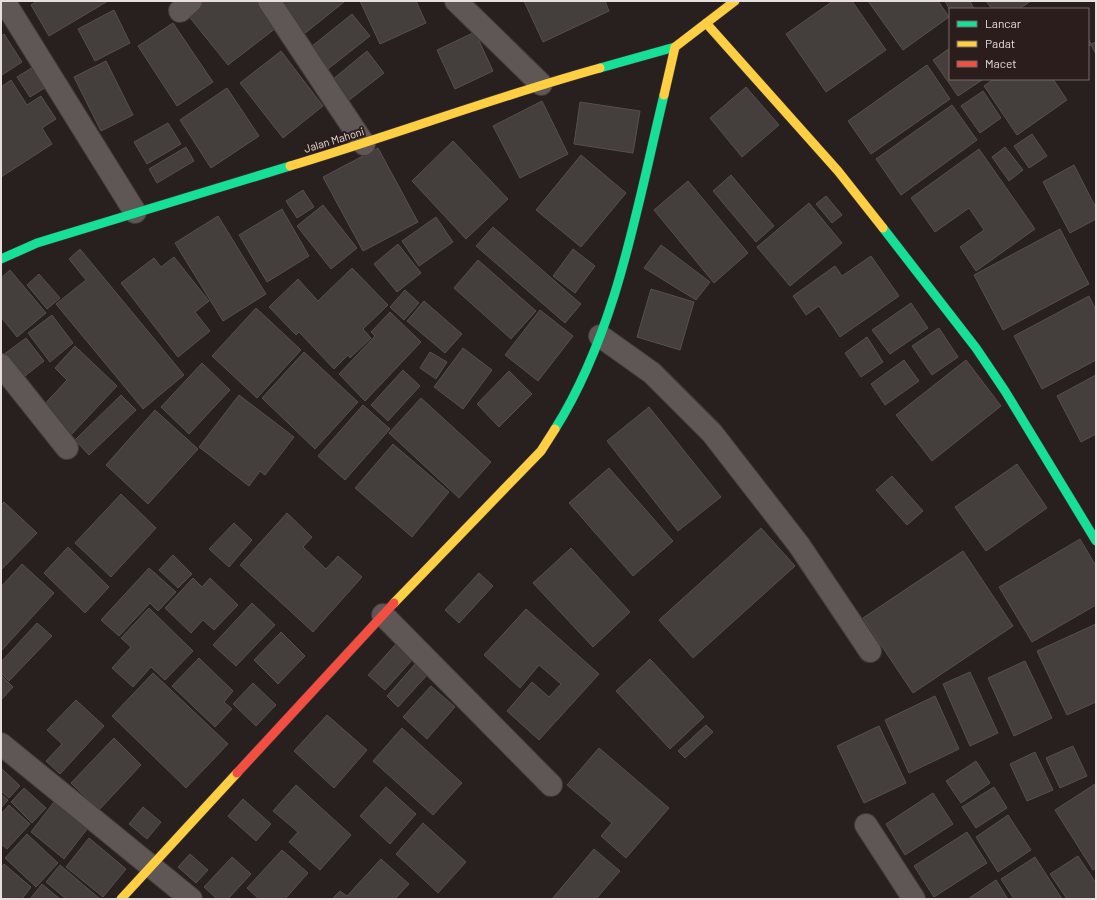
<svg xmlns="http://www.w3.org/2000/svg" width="1097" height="900" font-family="Barlow,sans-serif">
<rect width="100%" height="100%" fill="#28201e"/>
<path fill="#443e3d" stroke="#564f4e" d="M37,1H108L49,36L31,5Z
M203,1H255L276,28L228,65L187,14Z
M278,1H343L344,2L304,34Z
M360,1H416L426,23L380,44Z
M524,1H605L609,11L543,42Z
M833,1H852L886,50L826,92L786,34Z
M868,1H938L949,17L903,50Z
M945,1H970L974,9H950V10Z
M986,1H1031L1019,9H992Z
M114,10L130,43L95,61L78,29Z
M352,14L370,36L328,69L311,47Z
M173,23L213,82L177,106L138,46Z
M475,32L493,71L455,89L437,50Z
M4,34L22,62L2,75L1,73V36Z
M1088,38L1091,44L1096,42V54L1091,45L1088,46Z
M950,48V79L982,80L958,96L933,60Z
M281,51L323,106L283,138L240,83Z
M367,51L384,73L348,101L332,80Z
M106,61L133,115L101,131L74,77Z
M38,64L51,84L30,97L17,77Z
M927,65L950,99L871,154L848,121Z
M994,79H1053L1067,100L1017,135L984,86Z
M11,80L27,105L41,96L56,119L42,128L52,144L1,177V87Z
M746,87L779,125L742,157L710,118Z
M227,88L259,136L211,168L180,120Z
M983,91L1001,118L980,133L961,106Z
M542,101L568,154L520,178L493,126Z
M580,102L640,111L633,153L574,144Z
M952,105L977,140L901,195L876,159Z
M168,123L181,144L147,164L134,142Z
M1032,134L1047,156L1029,168L1014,146Z
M453,141L508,199L466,239L412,181Z
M186,147L194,161L157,183L149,169Z
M1005,147L1023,170L1009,181L992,157Z
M378,148L418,222L363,251L323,177Z
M979,149L1035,229L976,271L960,247L984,230L969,208L935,232L911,198Z
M581,155L626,193L581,247L536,210Z
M1074,165L1096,208V219L1070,233L1043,182Z
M731,175L774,226L756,242L713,191Z
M688,181L748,253L714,283L654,210Z
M303,190L314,207L297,218L286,201Z
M826,196L842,215L832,223L816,204Z
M809,203L842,243L790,286L757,247Z
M323,205L357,248L331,269L297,226Z
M282,209L309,256L267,282L239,235Z
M218,216L266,294L223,321L175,243Z
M436,217L453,242L419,266L402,241Z
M493,227L581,304L565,323L476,246Z
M1060,229L1089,284L1003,330L974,275Z
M398,244L421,273L397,292L374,264Z
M661,245L710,282L696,300L644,268Z
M80,249L184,375L143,409L56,304L86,280L69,259Z
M573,249L595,266L575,293L553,276Z
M871,256L899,296L840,337L819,306L806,315L793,296L835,266L842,276Z
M174,257L209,301L195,312L210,331L178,357L121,283L154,258L161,267Z
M478,260L536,311L511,339L454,288Z
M352,268L388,305L363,329L371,338L350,358L348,355L334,369L299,332L296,335L269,307L298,279L318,301Z
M10,270L46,313L17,337L1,317V278Z
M39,274L60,298L47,309L27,285Z
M651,289L694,302L680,350L637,337Z
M405,290L419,303L404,320L390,307Z
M1089,296L1096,310V360L1042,389L1014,336Z
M424,301L462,334L445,353L407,321Z
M911,303L928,328L890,354L872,330Z
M256,308L301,350L257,398L212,356Z
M540,310L573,336L538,381L505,355Z
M390,312L421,342L365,401L339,374L375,336L371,332Z
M52,315L73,343L50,362L28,333Z
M939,328L958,357L932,375L912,346Z
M867,337L883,362L861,377L845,353Z
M26,338L44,361L21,379L3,355Z
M75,346L117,386L70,436L41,408L67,380L55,368Z
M463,348L492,370L463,409L434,387Z
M304,352L358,402L315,449L262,398Z
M430,352L447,362L436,379L420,368Z
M904,360L919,381L885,405L871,384Z
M966,360L1001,406L932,461L896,415Z
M202,363L230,390L189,434L161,407Z
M403,370L420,386L388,421L371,405Z
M509,371L532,394L499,427L477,404Z
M1096,375V434L1081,442L1057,396Z
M121,395L136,410L89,455L75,440Z
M239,395L294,437L265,475L260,471L249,486L199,447Z
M421,398L491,462L459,498L389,433Z
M363,405L390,429L345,480L318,456Z
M649,407L721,497L678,531L607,441Z
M155,410L198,449L148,504L106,465Z
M393,444L449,492L412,537L355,488Z
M1017,464L1047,508L986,551L955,507Z
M609,468L673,541L633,576L569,503Z
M892,476L923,511L907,525L876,490Z
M121,494L156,528L111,577L75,543Z
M4,502L37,533L1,570V505Z
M287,513L312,537L303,547L326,569L338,556L362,577L313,632L240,565Z
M234,523L252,540L229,567L209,549Z
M761,528L795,566L693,658L659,620Z
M1080,539L1096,566V605L1032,642L999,587Z
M68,547L109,587L85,613L44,573Z
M571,548L630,612L593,647L533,583Z
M963,551L1013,626L913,693L863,618Z
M173,555L192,574L178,588L159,570Z
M22,564L54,593L1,651V587Z
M149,568L176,592L158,611L150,603L119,636L101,620Z
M479,573L493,586L459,623L445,610Z
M193,578L202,587L210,578L238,605L214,630L203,620L191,633L165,608Z
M252,603L275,625L236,666L213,645Z
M149,608L193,651L165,680L151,667L133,687L112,668L131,647L121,638Z
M526,609L599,674L539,740L507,711L532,682L549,697L561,684L539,665L520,688L484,655Z
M37,623L52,636L9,681L1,673V662Z
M1096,624V702L1067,715L1037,651Z
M281,632L305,656L278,684L254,660Z
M396,644L413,659L385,690L368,675Z
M199,658L233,691L224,702L232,709L215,727L172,686Z
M650,659L704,717L670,749L616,691Z
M1025,661L1052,718L1014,736L988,678Z
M416,663L428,674L398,707L387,696Z
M970,672L998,733L970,746L943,684Z
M153,673L228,744L186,788L112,716Z
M1,675L13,687L1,700Z
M253,683L276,705L256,726L233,704Z
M431,686L455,707L427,739L403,717Z
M935,696L959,749L909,773L885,720Z
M76,700L104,726L60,774L46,761L62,744L47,730Z
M327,715L367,750L334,788L294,751Z
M706,725L713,732L685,758L678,751Z
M879,726L906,783L864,803L837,746Z
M402,728L462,783L433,815L373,761Z
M114,738L141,765L99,810L71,783Z
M1073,746L1087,776L1060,788L1046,758Z
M599,748L669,808L626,858L601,836L612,823L567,785Z
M1035,752L1053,790L1027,801L1010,764Z
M976,761L990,783L961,803L946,781Z
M1,768L20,786L9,798L1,791Z
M1095,784L1096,868L1093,870L1055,810Z
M296,785L351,835L320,870L289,842L298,832L273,811Z
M386,787L416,814L390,844L360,816Z
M994,787L1007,808L976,828L962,807Z
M24,788L46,808L32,823L11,802Z
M933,793L953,824L905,855L886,824Z
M1,794L8,800L1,808Z
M243,799L271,824L256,841L228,816Z
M54,802L87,829L64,859L31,832Z
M9,805L30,824L7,849L1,844V814Z
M143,807L161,822L147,839L129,824Z
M1008,815L1031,850L998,872L976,837Z
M423,823L466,862L438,893L396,854Z
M967,832L987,863L934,897L914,866Z
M27,834L58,863L36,887L5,858Z
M89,838L126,869L103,897L66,867Z
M594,849L620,871L596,899H552Z
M282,850L308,873L285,899H259L247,888Z
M190,854L208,870L196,883L178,867Z
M1078,856L1096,883V896L1092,899H1067L1050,874Z
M232,857L251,874L228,899H217L204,887Z
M1035,857L1062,899H1014L1001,879Z
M381,859L409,884L395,899H332L340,891L347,896Z
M4,864L31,887L22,899H1V868Z
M60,865L100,899H66L46,882Z
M996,880L1008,899H968Z
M42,884L60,899H30Z"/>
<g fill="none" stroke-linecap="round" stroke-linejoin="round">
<g stroke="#433c3b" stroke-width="24">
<path id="street" d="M4,1L135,212
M269,1L364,144
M456,1L541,84
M180,11L191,1
M600,336L652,373L712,433L799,545L870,651
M1,365L67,448
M383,615L551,785
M1,744L191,899
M866,825L914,899"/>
</g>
<g stroke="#433c3b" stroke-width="10">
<path id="fast" d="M600,68L675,47
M883,228L976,348L1005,391L1096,541
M1,259L37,243L290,166
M555,429C617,330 637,207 664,95"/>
</g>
<g stroke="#433c3b" stroke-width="10">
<path id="slow" d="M706,23L838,171L883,228
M664,95L675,47L735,1
M290,166C394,135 495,97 600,68
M394,603L541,451L555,429
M121,899L237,773"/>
</g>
<g stroke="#433c3b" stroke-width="10">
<path id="jam" d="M237,773L394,603"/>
</g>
<use href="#street" stroke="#5f5756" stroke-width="22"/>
<use href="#fast" stroke="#16e098" stroke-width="9"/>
<use href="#slow" stroke="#ffcf43" stroke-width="9"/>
<use href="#jam" stroke="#f24e42" stroke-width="9"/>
</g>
<g text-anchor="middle" stroke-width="4" stroke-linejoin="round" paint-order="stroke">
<g font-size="11" fill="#e8dedd" stroke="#2b1d1b">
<text transform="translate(334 140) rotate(-17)" y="4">Jalan Mahoni</text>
</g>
</g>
<rect width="1097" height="900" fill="none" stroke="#e8dedd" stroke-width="4"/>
<rect x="949" y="8" width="140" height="72" fill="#2b1d1b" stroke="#776a69"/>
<rect x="957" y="21" width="20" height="6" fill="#16e098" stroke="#776a69"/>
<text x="985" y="28" font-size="12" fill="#e8dedd">Lancar</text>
<rect x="957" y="41" width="20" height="6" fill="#ffcf43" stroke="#776a69"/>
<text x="985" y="48" font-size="12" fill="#e8dedd">Padat</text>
<rect x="957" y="61" width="20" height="6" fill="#f24e42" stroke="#776a69"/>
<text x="985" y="68" font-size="12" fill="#e8dedd">Macet</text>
</svg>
